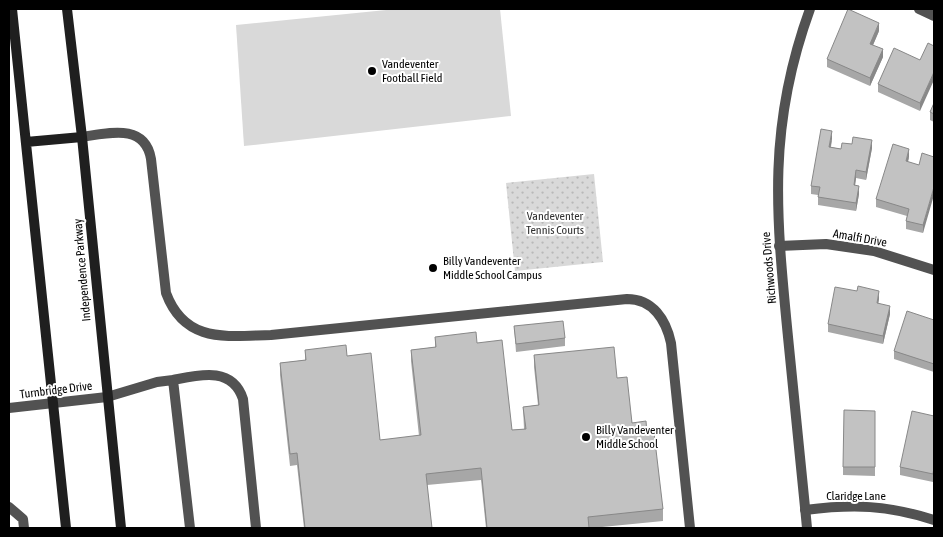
<svg xmlns="http://www.w3.org/2000/svg" width="943" height="537" font-family="'Asap Condensed',sans-serif">
<defs>
<pattern id="park-dots" width="8" height="8" patternUnits="userSpaceOnUse" patternTransform="scale(1.25)"><rect width="8" height="8" fill="#d9d9d9"/><path d="M2 2h.1M6 6h.1" fill="none" stroke="#b8b8b8" stroke-width="1.8" stroke-linecap="round"/></pattern>
</defs>
<rect width="100%" height="100%" fill="#fff"/>
<path fill="#d9d9d9" d="M396,9H500L511,116L244,146L236,25Z"/>
<path fill="url(#park-dots)" d="M594,174L603,262L515,271L506,183Z"/>
<g fill="none" stroke-linecap="round" stroke-linejoin="round">
<path stroke="#525252" stroke-width="10" d="M82,137C109,133 145,123 151,159L166,293C185,344 227,336 271,335L627,299C653,299 666,320 671,343L690,528
M107,397L157,382L173,380
M9,507L23,519L24,528
M190,528L173,380C199,375 232,366 243,399L256,528"/>
<path stroke="#525252" stroke-width="10" d="M919,9L934,16
M779,246L826,244L874,251L934,270
M9,408L107,397
M805,510C854,504 887,505 934,520"/>
<path stroke="#525252" stroke-width="10" d="M807,528C801,464 794,400 788,337C776,214 767,127 810,9"/>
<path stroke="#1f1f1f" stroke-width="10" d="M12,9L66,528
M67,9L82,137L121,528
M26,142L82,137"/>
</g>
<path fill="#a7a7a7" d="M879,31L873,45L883,57L870,86L827,67V59Z
M920,60V111L878,92V84Z
M934,103V122L930,120V112Z
M832,139L831,147L841,149L872,148L866,180L856,178L855,185L859,194L856,211L818,205V195L811,194V186Z
M909,157L908,162L919,165L934,157L923,233L906,229V221L907,216L876,207V199Z
M879,299L878,303L890,314L883,344L828,332V324Z
M934,320V372L894,359V351Z
M514,326L565,338V346L516,352Z
M435,337L477,343L512,430L524,429L523,407L538,405L534,367V355L617,378L632,423L647,433L663,509V521L592,528H486L481,480L427,485L432,528H304L297,465L290,466L280,375V363L305,360V350L347,356L380,440L419,436L411,361V350L435,347Z
M875,411V476L843,475V467Z
M934,416V475L933,482L900,475V467Z"/>
<path fill="#888" d="M879,23V31L870,52V44Z
M883,49V57L870,86V78Z
M934,72V80L920,111V103Z
M832,131V139L829,155V147Z
M872,140V148L866,180V172Z
M909,149V157L906,169V161Z
M856,170V178L854,193V185Z
M859,186V194L856,211V203Z
M934,187V195L923,233V225Z
M879,291V299L877,311V303Z
M890,306V314L883,344V336Z
M934,467V475L933,482V474Z"/>
<path fill="#c2c2c2" stroke="#888" d="M848,9L879,23L870,44L883,49L870,78L827,59Z
M928,43L934,46V72L920,103L878,84L894,48L920,60Z
M934,103V114L930,112Z
M821,129L832,131L829,147L841,149L842,143L852,144L853,137L872,140L866,172L856,170L854,185L859,186L856,203L818,197L820,187L811,186Z
M893,144L909,149L906,161L919,165L922,153L934,157V187L923,225L906,221L909,209L876,199Z
M858,286L879,291L877,303L890,306L883,336L828,324L835,287L857,291Z
M907,311L934,320V364L894,351Z
M563,321L565,338L516,344L514,326Z
M476,332L477,343L502,340L512,430L526,429L523,407L539,405L534,355L614,347L617,378L627,377L632,423L646,421L647,433H654L663,509L588,517L589,528H487L481,468L426,474L432,528H305L297,453L290,454L280,363L306,360L305,350L346,345L347,356L371,353L380,440L421,435L411,350L436,347L435,337Z
M844,410L875,411V467H843Z
M912,411L934,416V467L933,474L900,467Z"/>
<g fill="#000" stroke="#fff" stroke-width="2">
<circle cx="372" cy="71" r="5"/>
<circle cx="433" cy="268" r="5"/>
<circle cx="586" cy="437" r="5"/>
</g>
<g text-anchor="middle" stroke-width="4" stroke-linejoin="round" paint-order="stroke">
<g font-size="12" fill="#000" stroke="#fff" text-anchor="start">
<text x="382" y="68">Vandeventer<tspan x="382" dy="14">Football Field</tspan></text>
<text x="443" y="265">Billy Vandeventer<tspan x="443" dy="14">Middle School Campus</tspan></text>
<text x="596" y="434">Billy Vandeventer<tspan x="596" dy="14">Middle School</tspan></text>
</g>
<g font-size="12" fill="#303030" stroke="#fff">
<text x="555" y="220">Vandeventer<tspan x="555" dy="14">Tennis Courts</tspan></text>
</g>
<g font-size="12" fill="#000" stroke="#fff">
<text transform="translate(860 238) rotate(10)" y="4">Amalfi Drive</text>
<text transform="translate(769 268) rotate(-95)" y="4">Richwoods Drive</text>
<text transform="translate(82 270) rotate(-95)" y="4">Independence Parkway</text>
<text transform="translate(56 390) rotate(-7)" y="4">Turnbridge Drive</text>
<text x="856" y="500">Claridge Lane</text>
</g>
</g>
<rect width="943" height="537" fill="none" stroke="#000000" stroke-width="20"/>
</svg>
